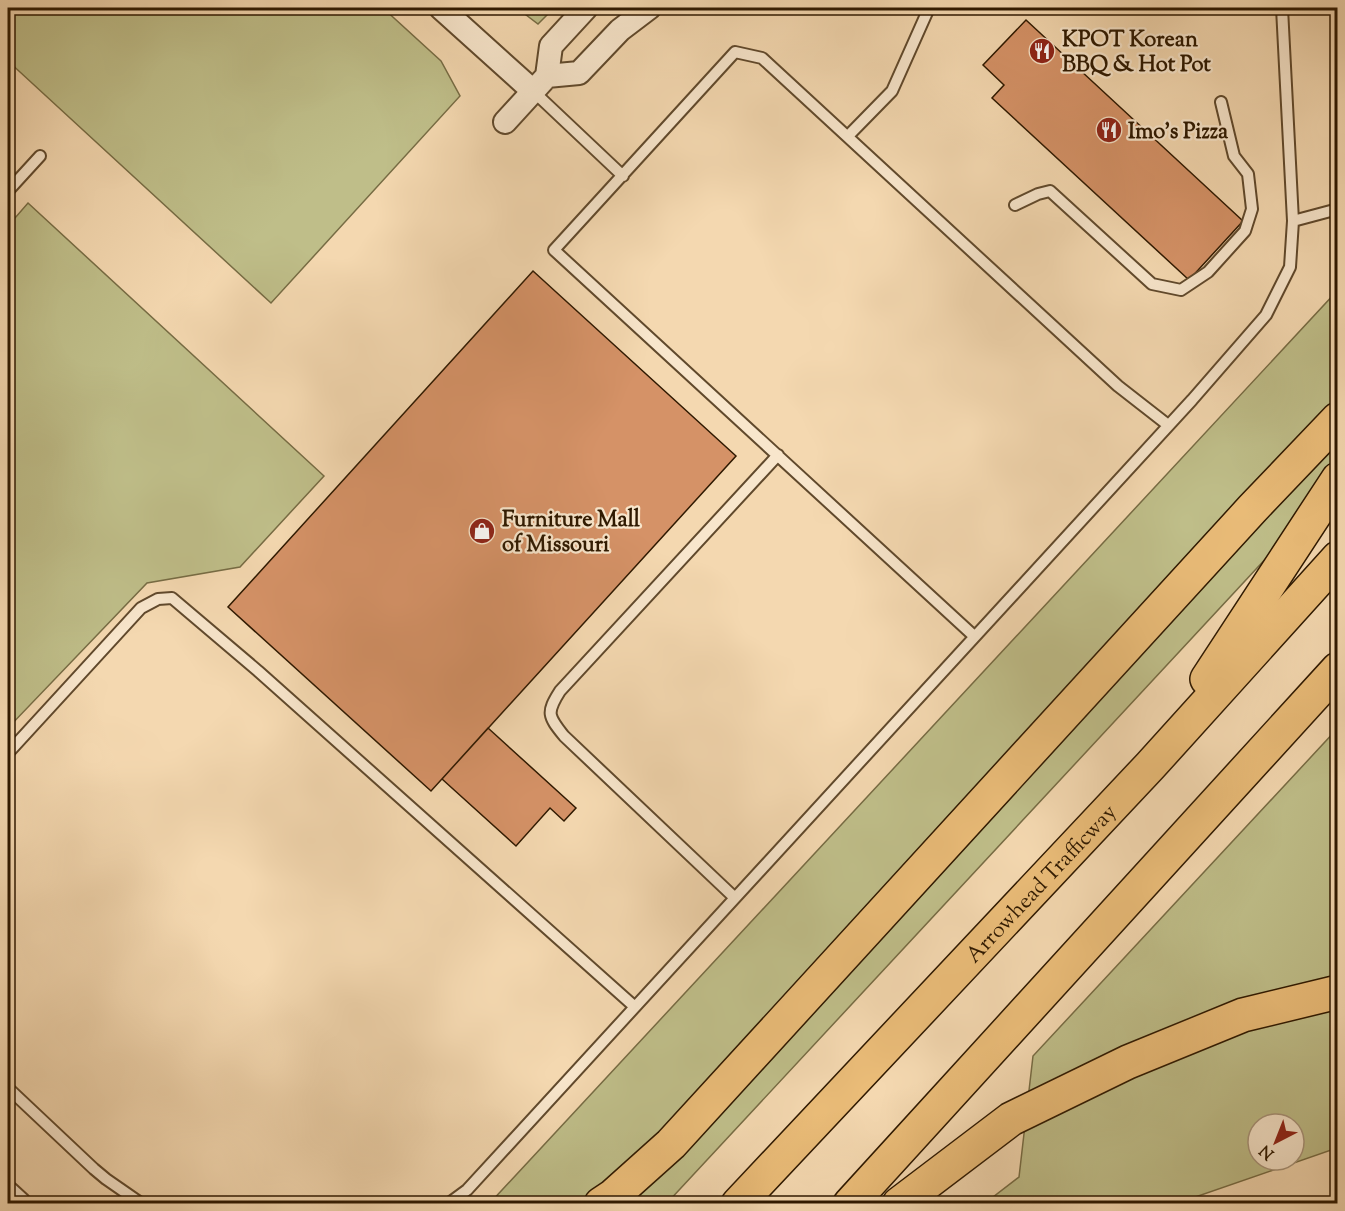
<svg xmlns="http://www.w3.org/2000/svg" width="1345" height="1211" font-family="'Sorts Mill Goudy',serif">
<rect width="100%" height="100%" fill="#f4d8b0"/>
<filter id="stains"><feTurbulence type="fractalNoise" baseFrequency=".00333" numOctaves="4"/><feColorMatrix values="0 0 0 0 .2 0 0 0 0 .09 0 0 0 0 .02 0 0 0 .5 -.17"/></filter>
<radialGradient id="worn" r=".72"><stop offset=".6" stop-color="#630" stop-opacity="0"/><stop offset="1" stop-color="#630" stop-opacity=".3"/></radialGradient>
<path fill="#bfbe89" stroke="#776c44" stroke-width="1.5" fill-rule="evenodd" d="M8,8H383L441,61L460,96L271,303L8,61Z
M517,8H554L538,24Z
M28,203L324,476L240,567L147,583L8,728V226Z
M1337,291V482L667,1203L489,1204Z
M1337,729V1148L1178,1203L984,1204L1019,1177L1033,1056ZM1258,1124H1294V1160H1258Z"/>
<path fill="#d59267" stroke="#2f1900" stroke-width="1.5" d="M1026,20L1243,221L1189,280L992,98L1004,85L983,65Z
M533,271L736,456L431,791L228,607Z
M488,728L576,808L564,821L550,808L516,846L442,779Z"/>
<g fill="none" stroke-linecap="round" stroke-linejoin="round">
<g stroke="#60492c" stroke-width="14">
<path id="lane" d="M533,91L623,176
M848,136L892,91L929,8
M8,191L40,156
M1015,205L1038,194L1050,191L1152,284L1181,290L1208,272L1245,231L1252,209L1248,174L1234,156L1221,102
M1293,221L1338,209
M974,636L554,250L735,52L762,58L1118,386L1168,425
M8,753L141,608L158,599L172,598L258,671L635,1007
M735,898L564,736C548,716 546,713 560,691L778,455
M8,1088L94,1169L106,1179L142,1204
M448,1204L467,1190L1192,400L1266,315L1290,267L1293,221L1282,8"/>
</g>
<g stroke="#60492c" stroke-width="26">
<path id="street" d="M441,8L533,91
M547,76L579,73L620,30L649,8
M505,122L547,76L551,46L586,8
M8,1193L20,1204"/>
</g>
<g stroke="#2f1900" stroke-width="36">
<g id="highway">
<path d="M1207,679L1338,479"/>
<path d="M601,1204L613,1196L671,1144L1252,509L1338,419"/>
<path id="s1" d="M738,1204L1150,766L1338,558"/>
<path d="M850,1204L1338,669"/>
<path d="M899,1204L1011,1119L1128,1062L1243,1015L1338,992"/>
</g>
</g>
<use href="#lane" stroke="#f8e6cc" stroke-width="10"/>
<use href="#street" stroke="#f8e6cc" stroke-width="22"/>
<use href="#highway" stroke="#eabc78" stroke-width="33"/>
</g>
<defs>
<g id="restaurant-disc" transform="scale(1.35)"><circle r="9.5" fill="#8f2418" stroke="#f8e6cc"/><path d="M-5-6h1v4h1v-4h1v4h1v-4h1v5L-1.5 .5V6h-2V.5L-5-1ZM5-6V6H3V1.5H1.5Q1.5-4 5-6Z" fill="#fff"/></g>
<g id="shop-disc" transform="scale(1.35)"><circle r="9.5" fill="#8f2418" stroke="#f8e6cc"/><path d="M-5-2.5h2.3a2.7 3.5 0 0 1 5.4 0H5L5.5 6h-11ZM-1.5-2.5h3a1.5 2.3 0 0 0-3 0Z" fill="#fff"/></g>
</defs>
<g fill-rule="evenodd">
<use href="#restaurant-disc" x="1042" y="51"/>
<use href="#restaurant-disc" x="1109" y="130"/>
<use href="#shop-disc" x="482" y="531"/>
</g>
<g text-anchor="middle" stroke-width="4.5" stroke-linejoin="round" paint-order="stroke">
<g font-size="22" font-weight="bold" fill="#2f1900" stroke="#f8e6cc" text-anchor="start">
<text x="1062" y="46">KPOT Korean<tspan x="1062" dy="25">BBQ &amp; Hot Pot</tspan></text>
<text x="1128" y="138">Imo's Pizza</text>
<text x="502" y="526">Furniture Mall<tspan x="502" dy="25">of Missouri</tspan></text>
</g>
<g font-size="22" fill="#2f1900" stroke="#f8e6cc">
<text dy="8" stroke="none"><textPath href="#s1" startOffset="441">Arrowhead Trafficway</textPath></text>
</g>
</g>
<rect width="1345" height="1211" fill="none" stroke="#f4d8b0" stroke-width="30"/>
<rect x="9" y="9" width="1327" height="1193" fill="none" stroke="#2f1900" stroke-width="3"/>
<rect x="15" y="15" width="1315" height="1181" fill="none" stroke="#2f1900" stroke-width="1.5"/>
<g transform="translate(1276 1142) rotate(222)"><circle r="28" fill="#f8e6cc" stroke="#a8947a" stroke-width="1.5"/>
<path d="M0-4.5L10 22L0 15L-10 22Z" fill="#8f2418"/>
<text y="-9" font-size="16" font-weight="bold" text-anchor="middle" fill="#2f1900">N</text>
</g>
<rect width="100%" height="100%" filter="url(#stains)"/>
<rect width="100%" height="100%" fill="url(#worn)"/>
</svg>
